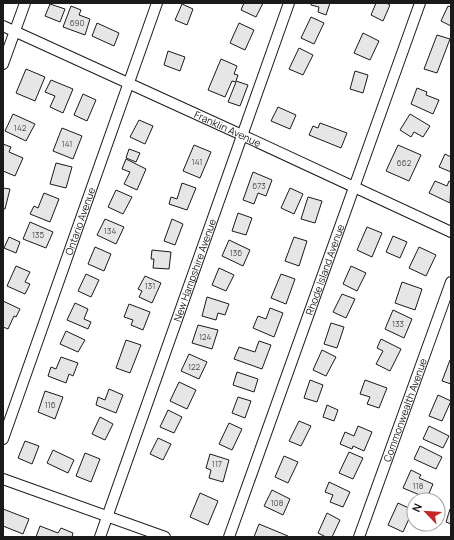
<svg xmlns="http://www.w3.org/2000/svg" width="454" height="540" font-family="Manrope,sans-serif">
<rect width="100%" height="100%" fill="#fff"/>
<path fill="#e6e6e6" stroke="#1a1a1a" d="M244,3H263L256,17L241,10Z
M311,3H330L326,15L318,12L319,7L311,5Z
M376,3H386L390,5L383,21L371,15Z
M50,4L65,9L60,22L45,16Z
M182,4L193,9L187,25L175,20Z
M71,6L81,10L79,15L90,19L85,35L63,27Z
M448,6L451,7V26L441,21Z
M311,17L324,23L314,44L301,38Z
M97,23L119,33L114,46L92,36Z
M239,23L254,30L245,50L230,43Z
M363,33L379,41L370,60L354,53Z
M437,35L450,39L437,73L424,69Z
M299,48L313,55L303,75L289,69Z
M168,51L185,57L180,71L164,65Z
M221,59L237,66L234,74L238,75L236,81L248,85L240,106L228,102L236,82L232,81L225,97L208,90Z
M26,69L45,77L35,101L16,93Z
M355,71L368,75L363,93L350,89Z
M51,80L73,89L63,113L50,107L55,96L45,92Z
M417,88L427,92L426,95L439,100L433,114L411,104Z
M83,94L96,100L87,121L74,115Z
M278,107L296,115L290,129L271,121Z
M13,114L35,124L26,141L5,131Z
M410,114L430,126L423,137L414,132L411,137L400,130Z
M139,120L153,126L145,144L130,137Z
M320,123L347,133L341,148L309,135L313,126L318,128Z
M62,128L82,136L73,159L53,151Z
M3,144L11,147L9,152L23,158L15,176L3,171Z
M194,145L211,152L200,178L183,171Z
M398,145L421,155L409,181L386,171Z
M129,149L140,153L136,162L126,158Z
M445,154L451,157V172L439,167Z
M126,159L146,169L137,190L124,184L130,172L122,169Z
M56,163L72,167L66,188L50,184Z
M253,172L272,180L266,196L258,193L254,204L243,200Z
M435,181L447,186L449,181L451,182L450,203L429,193Z
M182,183L196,188L187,210L169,204L171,197L177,199Z
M3,188L10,189L5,209H3Z
M290,188L303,194L294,214L281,208Z
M116,190L132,197L123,214L108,207Z
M44,193L59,199L50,222L30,214L34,206L38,208Z
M308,197L322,201L315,223L301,219Z
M238,213L252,218L246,235L232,231Z
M105,219L124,227L116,244L97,235Z
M172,219L183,224L175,245L164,241Z
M30,222L53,232L46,248L23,239Z
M367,227L382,233L372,257L357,250Z
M393,236L407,242L400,258L386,252Z
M9,237L20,242L16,253L4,248Z
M294,237L307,241L299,266L285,261Z
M229,240L250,250L243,266L222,256Z
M95,247L111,254L104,271L88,264Z
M419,247L436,255L426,276L409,268Z
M152,250L171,252L169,269L153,268L154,259H151Z
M16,266L30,272L25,282L30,284L25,294L7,286Z
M351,266L366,273L357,291L343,284Z
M219,268L234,275L226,291L212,285Z
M86,274L99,280L91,297L78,291Z
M281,274L295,279L286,304L271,298Z
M145,276L161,283L152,303L139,297L142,291L138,289Z
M402,282L422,289L415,310L395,303Z
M342,294L355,299L346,318L333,312Z
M207,297L229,304L225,315L218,313L216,320L202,316Z
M3,301L20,309L16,317L14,316L8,329L3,327Z
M75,303L88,309L84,319L91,322L88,329L67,320Z
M129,304L150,312L143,330L131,325L133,320L124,317Z
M270,308L283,313L274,337L253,328L258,316L266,319Z
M393,310L412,319L404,338L385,329Z
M331,323L344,327L337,348L324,344Z
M198,325L218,330L212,349L192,343Z
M66,331L85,340L78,352L60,344Z
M381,339L401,349L390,371L376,364L383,351L377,348Z
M126,340L141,345L130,373L116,368Z
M259,341L271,345L262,369L234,359L239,347L255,352Z
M322,350L336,357L326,376L313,370Z
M189,354L207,362L199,379L181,371Z
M61,357L78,363L73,376L69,374L66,383L48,376L51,367L56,369Z
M450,360H451V384L442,381Z
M237,372L258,379L254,392L233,385Z
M310,380L323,385L317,402L304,398Z
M365,380L387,388L379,408L367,404L370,397L360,394Z
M179,382L196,390L187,409L170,401Z
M109,389L123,395L116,413L96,405L98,397L105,400Z
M45,391L63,397L55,419L38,412Z
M438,395L451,401L442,421L429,416Z
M238,397L251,401L245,418L232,413Z
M327,405L338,410L334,421L323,417Z
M168,410L182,417L174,433L160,427Z
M100,417L113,424L105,440L92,434Z
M299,421L311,426L301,446L289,441Z
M229,423L242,429L232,450L219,444Z
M358,426L372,432L364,451L353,446L352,449L340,444L345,432L354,436Z
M429,426L449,436L443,448L423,439Z
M158,438L171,444L163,460L150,454Z
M25,441L39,446L32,464L18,458Z
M420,446L442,457L436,469L414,459Z
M53,450L74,460L68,473L47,463Z
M349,452L363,458L353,479L339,473Z
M85,453L100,459L91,482L76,476Z
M210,454L229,460L223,482L209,478L211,470L206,468Z
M284,456L298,462L288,483L275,477Z
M411,470L421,475L419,478L433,484L427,498L403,488Z
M329,482L350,492L343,507L330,502L333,495L325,492Z
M272,490L290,499L283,515L264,506Z
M200,493L218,501L208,525L190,517Z
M398,503L413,510L403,532L388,525Z
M3,509L29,519L23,534L3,526Z
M450,509H451V524L446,522Z
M327,513L340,520L332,537H326L318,533Z
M259,524L288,536V537H254Z
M40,526L58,533L61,528L73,533L72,537H36Z"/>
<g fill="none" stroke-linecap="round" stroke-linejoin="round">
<g stroke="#1a1a1a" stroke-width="12">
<g id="street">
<path id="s1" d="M3,26L242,135L451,232"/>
<path d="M3,64L25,3"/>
<path id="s2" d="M3,439L157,3"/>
<path d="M3,479L165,537"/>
<path id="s3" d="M100,537L289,3"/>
<path id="s4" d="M229,537L420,3"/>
<path id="s5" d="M359,537L451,282"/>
</g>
</g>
<use href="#street" stroke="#fff" stroke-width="10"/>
</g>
<g text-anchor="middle" stroke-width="3" stroke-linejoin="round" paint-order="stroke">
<g font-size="8" fill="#4d4d4d">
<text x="77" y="26">690</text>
<text x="20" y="131">142</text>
<text x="67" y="147">141</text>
<text x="197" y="165">141</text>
<text x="404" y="166">662</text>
<text x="259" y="189">673</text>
<text x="110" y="234">134</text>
<text x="38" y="238">135</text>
<text x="236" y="256">136</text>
<text x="150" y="289">131</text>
<text x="398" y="327">133</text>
<text x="205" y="340">124</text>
<text x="194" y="370">122</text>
<text x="50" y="408">116</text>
<text x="217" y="467">117</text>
<text x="418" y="489">118</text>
<text x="277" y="506">108</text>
</g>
<g font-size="10" fill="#1a1a1a" stroke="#fff">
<text dy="4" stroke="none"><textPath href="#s1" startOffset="247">Franklin Avenue</textPath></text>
<text dy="4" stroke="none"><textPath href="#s2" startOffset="231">Ontario Avenue</textPath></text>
<text dy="4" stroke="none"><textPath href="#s3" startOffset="283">New Hampshire Avenue</textPath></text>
<text dy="4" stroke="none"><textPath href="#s4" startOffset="284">Rhode Island Avenue</textPath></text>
<text dy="4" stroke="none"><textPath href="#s5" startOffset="135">Commonwealth Avenue</textPath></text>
</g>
</g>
<rect width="454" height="540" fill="none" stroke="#1a1a1a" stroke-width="8"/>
<g transform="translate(426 512) rotate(295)"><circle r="19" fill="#ffffff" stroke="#a3a3a3"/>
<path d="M0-3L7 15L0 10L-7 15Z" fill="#c62828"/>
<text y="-6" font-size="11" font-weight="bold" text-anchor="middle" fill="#1a1a1a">N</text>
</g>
</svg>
